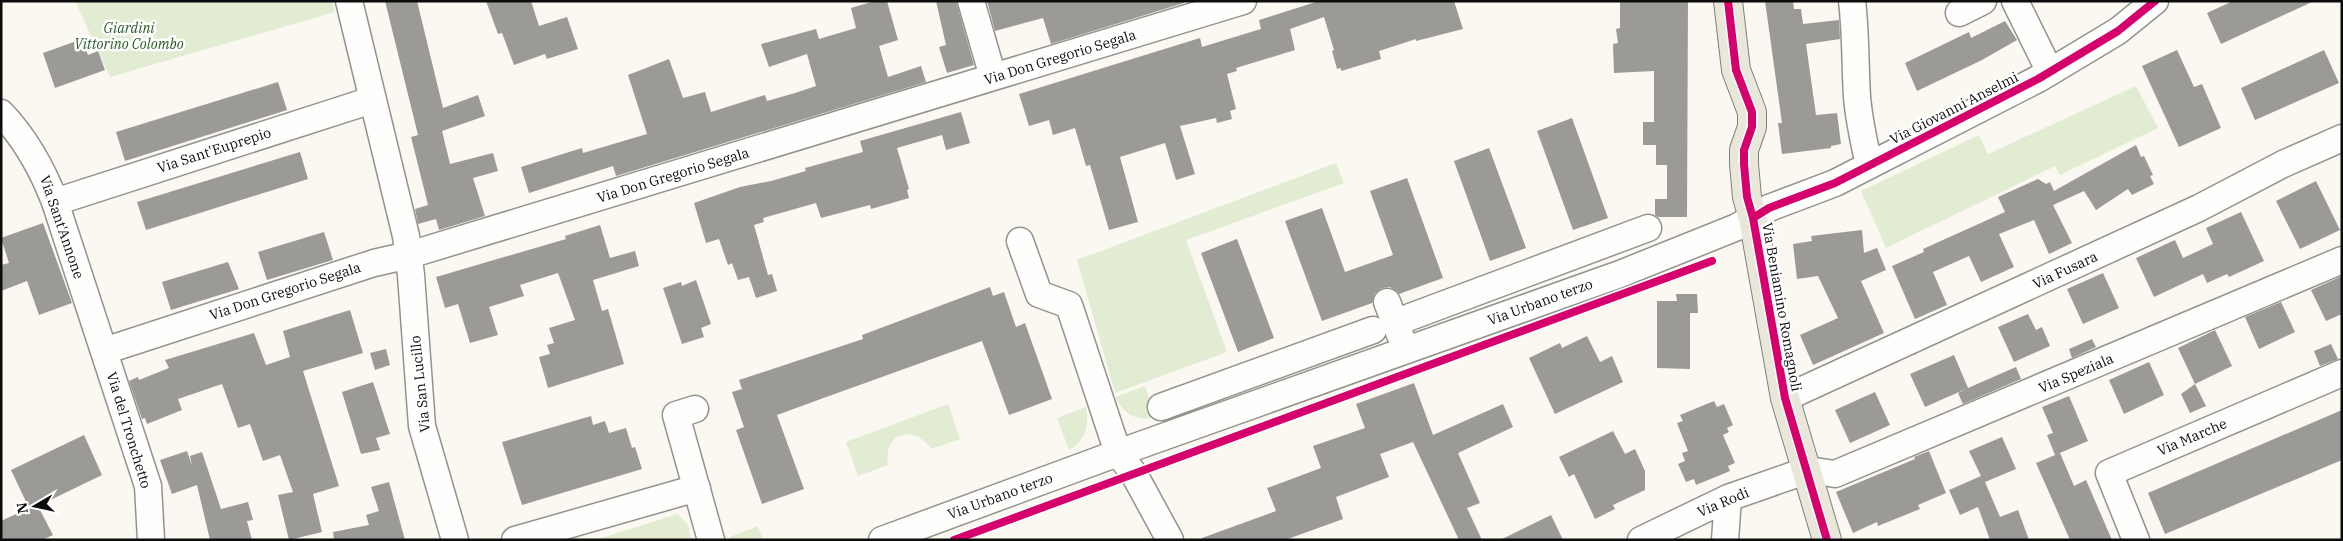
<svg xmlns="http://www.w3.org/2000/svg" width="2343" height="541" font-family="'IBM Plex Serif',serif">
<rect width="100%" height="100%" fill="#faf8f0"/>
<path fill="#e1ecd3" d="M75,1H332L335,12L110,77Z
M2136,86L2158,128L2060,175L2055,166L1886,248L1861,191L1979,135L1988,154Z
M1336,163L1344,183L1186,240L1227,352L1115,393L1077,260Z
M1145,386L1155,417C1137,422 1123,414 1115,397Z
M948,404L960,439L931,449C913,423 883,433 888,465L858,476L846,442Z
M1086,407C1090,425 1085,441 1069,450L1057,418Z
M678,514L688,525L691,540H595Z
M758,526L763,540H731L730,537Z"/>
<path fill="#9c9a96" d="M385,1H417L443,108L478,95L485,116L442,131L450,164L493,153L498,171L473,178L485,216L439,230L436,219L418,224L415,209L428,205L411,137L418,135Z
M486,1H531L539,26L567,17L578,49L547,59L545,54L514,65L502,33L498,34Z
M875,1H887L898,40L879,46L888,77L921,66L926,82L616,176L613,166L529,193L521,167L582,148L583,153L647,134L628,75L669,59L683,98L705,92L711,112L765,95L767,101L795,93L816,86L807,54L769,67L761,44L816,29L819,39L856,28L851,8Z
M936,1H956L974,65L947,73L939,47L946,45Z
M987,1H1184V3L1051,44L1043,18L995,31Z
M1319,1H1454L1463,29L1416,41V39L1379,51L1381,59L1341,71V68L1337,69L1332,51L1334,50L1324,17L1290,29L1295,50L1236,68L1237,71L1227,74L1236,109L1230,111L1232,119L1217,123L1216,118L1180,126L1195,174L1176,180L1165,143L1120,157L1138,222L1109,230L1090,165L1086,166L1075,128L1053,135L1049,120L1029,126L1019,94L1200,38L1202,47L1228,39L1261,29L1259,20Z
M1620,1H1688L1687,217H1658L1655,215V199H1667V165H1656V145H1643V122H1654V71L1614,73L1613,44L1618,43L1616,29L1620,28Z
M1765,1H1793L1794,9H1801L1803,24L1839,20L1840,39L1806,44L1816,115L1837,113L1841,144L1831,146V148L1782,154L1778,123H1782Z
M2233,1H2314L2221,44L2207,13Z
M2005,21L2017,40L1982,60L1917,91L1905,63L1969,32L1971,38Z
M82,39L88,55L98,51L105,70L55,88L43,53Z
M2177,50L2194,87L2202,84L2221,128L2179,147L2142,66Z
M2324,50L2339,83L2255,120L2241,88Z
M278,82L287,110L125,161L116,132Z
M961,112L970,143L946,150L942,135L897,148L909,189L907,190L909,198L871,209L870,205L821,218L816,203L763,218L764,222L754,225L768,275L772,274L777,291L756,298L749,277L738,280L732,263L728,265L719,239L706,243L694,203L740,187L771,181L806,171L805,168L863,152L860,141Z
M1572,118L1608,218L1573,230L1537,131Z
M2136,145L2141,157L2144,156L2153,175L2150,176L2154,184L2132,195L2128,189L2096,210L2084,191L2053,205L2072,243L2049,254L2034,220L1999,234L2014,267L1981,282L1969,256L1933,272L1947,305L1915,319L1892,266L1924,252L1923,249L2005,212L1998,197L2038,179L2046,184L2050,182L2054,191Z
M1489,148L1526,248L1490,261L1454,161Z
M300,152L308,179L146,230L137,202Z
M1407,178L1443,278L1399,294L1390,287L1382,288L1375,293L1372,303L1322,321L1285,221L1322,208L1345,272L1393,255L1370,191Z
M2316,181L2340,230L2300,249L2276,201Z
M2241,212L2264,261L2229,277L2227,274L2207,283L2203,274L2154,297L2136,258L2175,240L2183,258L2213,244L2206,228Z
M43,223L72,303L39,315L27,281L1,291V265L9,263L1,238Z
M600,225L610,258L635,251L639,266L593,280L602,311L608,309L624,364L548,388L539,357L550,354L547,345L554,343L549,328L575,320L558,273L520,285L524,296L489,307L498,335L470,343L458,304L445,308L436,277L566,239L565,236Z
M1862,230L1864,253L1877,248L1886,270L1861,281L1884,333L1813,365L1800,335L1838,318L1818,276L1797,279L1793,244L1812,241L1811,236Z
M324,232L333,260L267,280L258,252Z
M1237,239L1274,338L1238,352L1201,253Z
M228,262L239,289L171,310L162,282Z
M2103,273L2119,308L2083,324L2067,289Z
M2342,276V314L2326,321L2311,290Z
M696,280L711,324L701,328L704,337L682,344L663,288L681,282L682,286Z
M990,287L993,296L1004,292L1016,327L1025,323L1052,399L1009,415L982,341L829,396L777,415L804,489L762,504L736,430L744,427L732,392L742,389L739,380L863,339L862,335Z
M1676,294H1697L1698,313H1690V369L1657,368V301H1677Z
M2281,302L2295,332L2259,349L2245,317Z
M350,310L363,353L303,371L339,486L313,494L322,532L289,540L278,495L293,492L280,455L263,461L250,424L238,428L222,384L178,399L182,410L147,424L145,418L142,419L129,381L138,377L139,380L169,368L165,360L254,333L266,365L290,357L283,331Z
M2028,314L2036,330L2042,327L2050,346L2014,362L1998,327Z
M2215,330L2232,366L2195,384L2178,348Z
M1587,336L1600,362L1612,356L1623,382L1555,414L1529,358L1560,343L1562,348Z
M2092,339L2096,347L2072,358L2069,349Z
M2331,344L2338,359L2320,366L2314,351Z
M386,349L390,365L375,370L370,353Z
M1954,355L1968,388L2016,367L2021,379L1963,404L1958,393L1968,388L1925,407L1910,374Z
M2149,362L2164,395L2124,414L2109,380Z
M373,382L390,434L376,438L380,450L361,454L342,392Z
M1414,383L1433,435L1503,404L1513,427L1458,453L1480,503L1467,508L1482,540H1459L1413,442L1380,454L1389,477L1336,497L1343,519L1285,540H1203L1202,538L1276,511L1267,488L1321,468L1313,446L1365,428L1356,404Z
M2195,384L2206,406L2190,413L2181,394Z
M1875,392L1890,425L1850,443L1835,410Z
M2069,396L2088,441L2055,455L2047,435L2053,433L2042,407Z
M1714,401L1717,407L1724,404L1733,425L1727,428L1729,432L1723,435L1735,463L1728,466L1730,471L1696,485L1694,479L1686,482L1678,464L1685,461L1682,453L1688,451L1677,423L1683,421L1680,415Z
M2342,410V460L2165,534L2148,493Z
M591,416L593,425L605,421L609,433L626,428L632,448L635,447L642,469L522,505L502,442Z
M1613,431L1625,454L1635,449L1645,471V490L1613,505L1615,509L1595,519L1574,474L1569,477L1559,457Z
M84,435L102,475L38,506L53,535L42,540H1V521L29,508L11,470Z
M2002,437L2016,469L1985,482L2000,517L2018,510L2029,540H1990L1978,507L1960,515L1949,490L1981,476L1969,451Z
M187,451L192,466L190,456L202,452L221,509L248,502L253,520L247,521L252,540H210L197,485L172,494L160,460Z
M1929,451L1946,493L1918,505L1920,509L1878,526L1877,522L1853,533L1836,492L1915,459L1914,457Z
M2060,453L2074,486L2086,480L2112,540H2070L2036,463Z
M389,482L405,540H334L333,532L369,525L366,515L379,511L371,487Z
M1551,515L1563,540H1500Z"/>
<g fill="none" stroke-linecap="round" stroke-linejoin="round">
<g stroke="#93928f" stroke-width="29">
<path id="minor" d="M349,1L406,236L411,275L422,426L455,540
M971,1L993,77
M1852,1C1856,33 1855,65 1857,97C1859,120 1864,143 1869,165
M2015,1L2050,72
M1959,13L1983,1
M1,113C26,139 42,168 55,202L148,486L151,540
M55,202L372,100
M1020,241L1039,294L1069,305L1118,453L1134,474L1170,540
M1387,302L1406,350
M1410,317L1648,228
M104,351L374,263L409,255L1243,1
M1785,398L2199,208L2283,164L2342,138
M1161,407L1373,330
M695,409L676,415L711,540
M515,540L697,488
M882,540L1118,453L1620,274L1737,227L1769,208L1835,183L2038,79L2118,31L2155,1
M1641,540L1728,498L1808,470L1835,474L2342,260
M1725,540L1728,498
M2136,540L2109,473L2342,373"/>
</g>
<g stroke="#80807c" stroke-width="30">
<path id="major" d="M1728,1L1736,70L1752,112V127L1744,150V164L1747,197L1753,218L1785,398L1827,540"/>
</g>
<use href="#minor" stroke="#fefefd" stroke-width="26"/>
<use href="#major" stroke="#e9e7da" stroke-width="28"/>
<g stroke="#fff" stroke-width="11">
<path id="cycleway" d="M1728,1L1736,70L1752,112V127L1744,150V164L1747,197L1753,218L1785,398L1827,540
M1753,218L1769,208L1835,183L2038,79L2118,31L2155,1
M954,540L1712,261"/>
</g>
<use href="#cycleway" stroke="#d6006c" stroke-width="8"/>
</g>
<g text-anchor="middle" stroke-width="5" stroke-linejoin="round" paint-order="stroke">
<g font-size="14" font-style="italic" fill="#2b5b25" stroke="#fff">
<text x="129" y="33">Giardini<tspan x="129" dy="16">Vittorino Colombo</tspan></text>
</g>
<g font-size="14" fill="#0c0c0c" stroke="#fff">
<text transform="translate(1060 57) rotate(-17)" y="5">Via Don Gregorio Segala</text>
<text transform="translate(1954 108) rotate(-27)" y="5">Via Giovanni Anselmi</text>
<text transform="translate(214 150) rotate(-18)" y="5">Via Sant'Euprepio</text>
<text transform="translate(673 175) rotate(-17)" y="5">Via Don Gregorio Segala</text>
<text transform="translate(62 227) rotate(71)" y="5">Via Sant'Annone</text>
<text transform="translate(2065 270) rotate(-25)" y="5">Via Fusara</text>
<text transform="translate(285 291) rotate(-18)" y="5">Via Don Gregorio Segala</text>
<text transform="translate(1540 302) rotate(-20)" y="5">Via Urbano terzo</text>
<text transform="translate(1782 307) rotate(80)" y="5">Via Beniamino Romagnoli</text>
<text transform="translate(2076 373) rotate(-23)" y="5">Via Speziala</text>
<text transform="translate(420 384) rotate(-96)" y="5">Via San Lucillo</text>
<text transform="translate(129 430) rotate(73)" y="5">Via del Tronchetto</text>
<text transform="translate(2192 437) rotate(-23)" y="5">Via Marche</text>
<text transform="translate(1000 496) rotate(-20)" y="5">Via Urbano terzo</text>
<text transform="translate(1723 502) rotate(-23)" y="5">Via Rodi</text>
</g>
</g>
<rect width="2343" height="541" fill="none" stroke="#0c0c0c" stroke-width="5"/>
<g transform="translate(35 506) rotate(261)" stroke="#ffffff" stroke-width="4" paint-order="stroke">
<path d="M0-4L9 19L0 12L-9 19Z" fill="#0c0c0c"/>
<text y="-8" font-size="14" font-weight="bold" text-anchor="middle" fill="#0c0c0c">N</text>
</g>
</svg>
